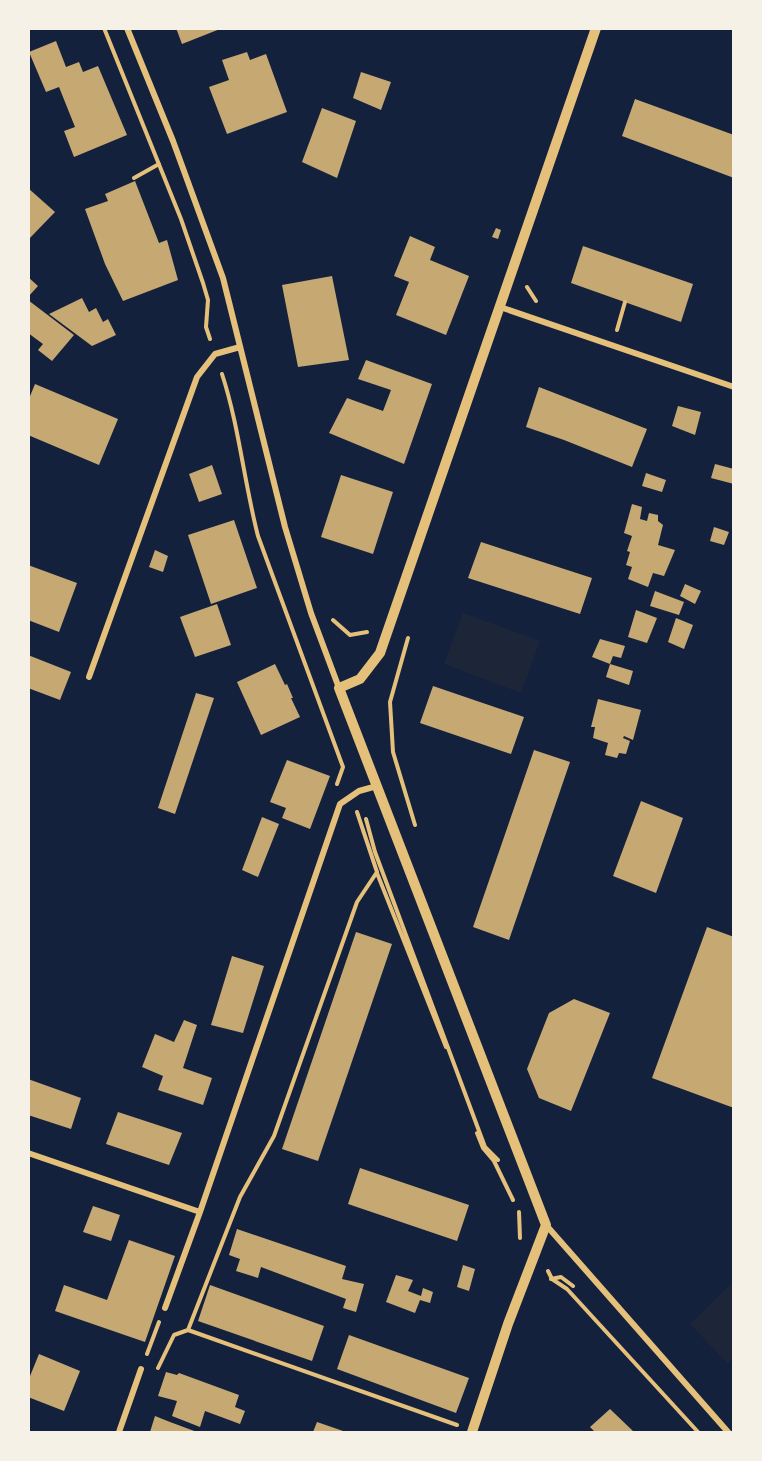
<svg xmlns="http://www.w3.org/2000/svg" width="762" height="1461" font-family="'Source Serif 4',serif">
<rect width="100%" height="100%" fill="#14213d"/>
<path fill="#1d2539" d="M463,613L540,641L521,693L444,664Z
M733,1282V1358L728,1364L690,1324Z"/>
<path fill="#c6a872" d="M176,28H220V29L182,44Z
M56,41L66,67L79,62L83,72L98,66L127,135L74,157L64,131L75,127L59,87L46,92L29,52Z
M247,52L250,60L266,54L287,112L227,134L209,87L229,80L222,60Z
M361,72L391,82L381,110L353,98Z
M635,99L734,135V178L622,136Z
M322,108L356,121L337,178L302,162Z
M135,181L159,243L167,240L178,280L123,301L105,264L85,209L108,201L105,194Z
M28,188L55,212L28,240Z
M496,228L501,230L498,239L492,237Z
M410,236L435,247L430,260L469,276L446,335L396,315L409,282L394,276Z
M583,246L693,284L681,322L571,283Z
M332,276L349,360L298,367L282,285Z
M28,277L38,286L28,297Z
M82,298L89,312L96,308L103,322L108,319L116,335L92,346L49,314Z
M28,300L74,335L52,361L38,350L43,344L28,333Z
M366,360L432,384L404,464L329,433L347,398L383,411L391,390L358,379Z
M35,384L118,419L99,465L28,435V401Z
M539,387L647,429L632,467L564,440L526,427Z
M678,406L701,412L695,435L672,426Z
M715,464L734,469V484L711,478Z
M212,465L222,494L199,502L189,474Z
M646,473L666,480L662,492L642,486Z
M341,475L393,492L373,554L321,537Z
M632,504L642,507L640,519L647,521L649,513L658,515V521L663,525L658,545L675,550L664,576L653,573L648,587L628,579L632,567L626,565L630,552L627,551L632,536L624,533Z
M234,520L257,588L211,604L188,535Z
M714,527L729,532L724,545L710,541Z
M481,542L592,578L580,614L468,578Z
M155,550L168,556L163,572L149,567Z
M28,565L77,583L59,632L28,620Z
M685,584L701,591L695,604L680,596Z
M655,591L684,602L679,615L650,606Z
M217,604L231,645L195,657L180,617Z
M636,610L657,618L647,643L628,637Z
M676,618L693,625L684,649L668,642Z
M600,639L625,646L621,658L613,656L610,664L633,671L629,685L606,677L610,664L592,657Z
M28,655L71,672L60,700L28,688Z
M275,664L285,685L287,684L293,698H291L300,717L261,735L237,682Z
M433,686L524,717L511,754L420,723Z
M196,693L214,698L175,814L158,808Z
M598,699L641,710L633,740L624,736L623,738L630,741L626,754L619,753L617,758L605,755L608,743L593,738L595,727H591Z
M534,750L570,762L509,940L473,927Z
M287,760L330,776L310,829L282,818L286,808L270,802Z
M641,801L683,818L656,893L613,876Z
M262,817L279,824L258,877L242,870Z
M707,927L734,937V1108L652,1078Z
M356,932L392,944L318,1161L282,1149Z
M232,956L264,966L243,1033L211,1025Z
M574,999L610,1013L571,1111L539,1098L527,1069L549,1013Z
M184,1020L197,1025L183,1068L212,1078L203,1105L158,1090L163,1076L142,1067L155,1034L174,1042Z
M28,1079L81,1098L71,1129L28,1115Z
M118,1112L182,1133L169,1165L106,1144Z
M360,1168L469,1205L457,1241L348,1204Z
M93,1206L120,1215L111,1241L83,1232Z
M237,1229L346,1266L342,1279L364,1284L356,1312L343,1308L346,1299L261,1267L258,1278L236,1271L240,1259L229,1255Z
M129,1240L175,1256L145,1342L55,1311L64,1285L107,1300Z
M463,1265L475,1269L469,1291L457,1287Z
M396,1275L413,1280L408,1291L421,1296L423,1288L433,1292L430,1303L420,1300L415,1313L386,1302Z
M210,1285L324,1326L312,1361L198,1321Z
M349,1335L469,1378L456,1413L337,1369Z
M39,1354L80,1371L64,1411L28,1397V1381Z
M166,1372L177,1375L179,1373L239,1395L235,1407L245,1411L240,1424L205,1411L200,1427L172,1416L177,1401L158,1396Z
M610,1409L633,1431L631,1432H595L590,1427Z
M155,1416L170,1422L197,1432H150Z
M317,1422L346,1432H313Z"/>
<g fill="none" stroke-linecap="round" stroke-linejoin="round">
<path stroke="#e5c07b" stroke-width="4" d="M104,28L181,219L203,283L208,300L206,327L210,339
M134,178L159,164
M527,287L536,301
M617,330L625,302
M222,374C239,426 244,482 258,536L343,767L337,784
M333,620L350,635L367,632
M408,638L390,702L393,752L415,825
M357,812L377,872L357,902L274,1136L240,1197L188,1330L457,1425
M366,819L375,852L485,1147L498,1160
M377,873L446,1047
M477,1133L483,1148L494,1161L513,1200
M519,1212L520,1238
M548,1271L552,1279L567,1289L698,1432
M551,1279L561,1277L573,1286
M147,1354L159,1322
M158,1368L174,1335L188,1330"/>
<path stroke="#e5c07b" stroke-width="6" d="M127,28L173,141L223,278L285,527L311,613L339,688
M500,307L734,387
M89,677L197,377L215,354L240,347
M28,1153L200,1212
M546,1225L728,1432
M165,1308L200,1212L340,804L359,791L377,786
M119,1432L141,1369"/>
<path stroke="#e5c07b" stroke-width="10" d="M472,1432L508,1324L546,1225L339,688L360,679L380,653L596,28"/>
</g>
<rect width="762" height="1461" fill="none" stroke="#f6f1e7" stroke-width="60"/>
</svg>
